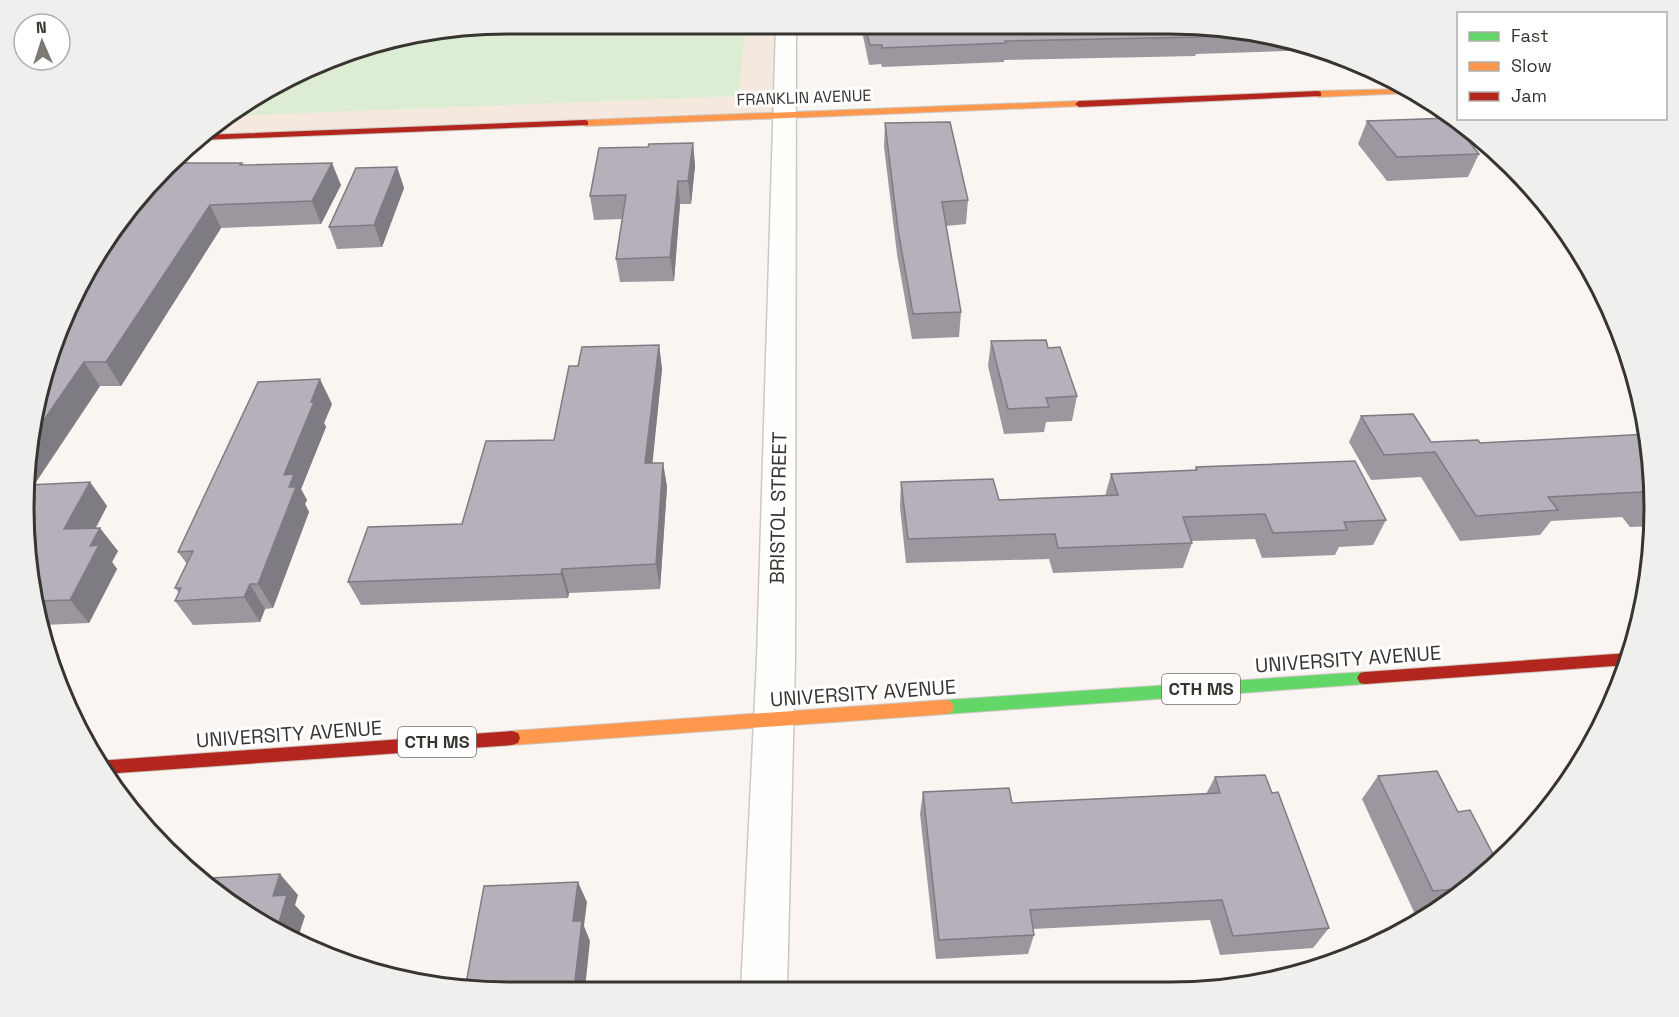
<svg xmlns="http://www.w3.org/2000/svg" width="1679" height="1017" font-family="'Space Grotesk',sans-serif">
<rect width="100%" height="100%" fill="#faf5f1"/>
<path fill="#f5e9df" d="M509,24L786,26L784,114L201,138L214,124L353,50Z"/>
<path fill="#dcedd4" d="M509,24L745,25L739,96L229,116L353,50Z"/>
<g fill="none" stroke-linecap="round" stroke-linejoin="round">
<g stroke="#ccc8c4" stroke-width="3">
<path id="street" d="M776,26H796L795,658L787,990H741L757,658Z"/>
</g>
<g stroke="#ccc8c4" stroke-width="2">
<path id="fast" d="M1365,672L1370,673L1373,678L1370,683L1365,684L946,714L940,712L938,707L940,702L946,700Z"/>
</g>
<g stroke="#ccc8c4" stroke-width="2">
<path id="slow" d="M1404,89L1411,93L1318,97L1314,94L1318,91Z
M1079,101L1082,102V106L585,126L580,123L585,120Z
M946,700L952,702L954,707L952,712L946,714L512,745L506,743L504,738L506,733L512,731Z"/>
</g>
<g stroke="#ccc8c4" stroke-width="2">
<path id="jam" d="M1318,91L1321,92V96L1079,107L1075,104L1079,101Z
M585,120L588,121V125L199,140L203,135Z
M1629,653H1631L1627,665L1365,684L1360,683L1357,678L1360,673L1365,672Z
M512,731L518,733L520,738L518,743L512,745L104,774L97,761Z"/>
</g>
<use href="#street" fill="#fefefd" fill-rule="evenodd"/>
<use href="#fast" fill="#63d668" fill-rule="evenodd"/>
<use href="#slow" fill="#ff974d" fill-rule="evenodd"/>
<use href="#jam" fill="#b3261e" fill-rule="evenodd"/>
</g>
<path fill="#9c979f" d="M861,26L1233,28L1317,50L1196,54L1195,56L1004,60V62L882,67L881,64L869,65Z
M1367,121L1479,154L1468,177L1387,181L1358,144Z
M885,123L968,200L966,224L946,226L961,312L959,337L912,339L897,254L884,147Z
M693,143L695,166L691,204H680L674,281L620,282L616,259L622,219L594,220L590,196L648,147Z
M242,163L243,165L341,185L321,224L221,228L121,386H100L34,485L90,482L107,506L96,528L118,551L112,562L117,569L89,623L43,625L24,508L50,353Z
M397,167L404,188L382,247L337,249L329,227Z
M991,341L1048,348L1077,396L1072,421L1046,422L1044,432L1004,434L988,366Z
M659,345L662,369L652,463H663L667,487L660,589L569,593L568,598L361,605L348,582L462,524L554,440L578,366Z
M332,404L324,423L326,427L301,489L307,500L305,504L309,512L273,608L265,609L260,622L193,625L175,601L179,593L175,588L187,564L178,552Z
M1361,416L1431,442L1651,445L1654,526L1630,527L1622,517L1551,521L1540,535L1460,541L1421,477L1371,480L1349,442Z
M1196,467L1386,520L1373,545L1339,547L1335,555L1262,558L1255,539L1192,541V543L1183,568L1053,573L1049,559L906,563L900,507L901,482L999,500L1105,496L1111,474L1195,470Z
M1378,776L1458,812L1490,873L1438,910L1414,912L1362,799Z
M1215,777L1272,793L1329,928L1313,948L1220,955L1210,920L1033,929L1034,935L1028,954L936,959L920,814L923,792L1012,803L1206,794Z"/>
<path fill="#7f7b82" d="M693,143L695,166L691,204L688,181Z
M332,163L341,185L321,224L312,201Z
M397,167L404,188L382,247L374,225Z
M678,181L680,204L674,281L670,257Z
M210,205L221,228L121,386L106,362Z
M659,345L662,369L650,488L645,463Z
M84,362L100,386L26,497L37,430Z
M320,379L332,404L324,423L326,427L301,489L307,500L305,504L309,512L273,608L258,584L284,475L311,402Z
M663,463L667,487L660,589L656,564Z
M90,482L107,506L82,552L64,529Z
M100,528L118,551L112,562L117,569L89,623L70,600L90,546Z
M562,569L569,593L568,598L561,574Z
M250,584L265,609L260,622L244,597Z
M280,874L298,895L295,905L305,916L297,941L277,929L273,896Z
M578,882L587,902L584,926L590,941L585,989H574L573,921Z"/>
<path fill="#b5b0b9" stroke="#7f7b82" stroke-width="1.5" d="M865,26L1233,28L1252,33L1199,35L1200,37L1005,41L1006,43L882,48V45H870Z
M1450,118L1479,154L1397,157L1367,121Z
M950,122L968,200L942,202L961,312L913,314L898,230L885,123Z
M693,143L688,181H678L670,257L616,259L626,195L590,196L599,148L648,147L649,144Z
M177,163H242L240,165L332,163L312,201L210,205L106,362H84L37,430L50,353L106,239Z
M397,167L374,225L329,227L356,168Z
M1046,340L1048,348L1060,347L1077,396L1046,398L1049,407L1008,409L991,341Z
M659,345L645,463H663L656,564L562,569L561,574L348,582L368,527L462,524L486,441L554,440L569,366H578L582,347Z
M320,379L311,402H314L284,475L294,474L289,487H296L258,584H250L244,597L175,601L181,588H175L193,551L178,552L258,382Z
M1413,414L1431,442L1478,440L1480,443L1648,434L1651,445L1653,502H1650L1642,492L1548,497L1558,510L1476,516L1435,452L1384,455L1361,416Z
M1355,461L1386,520L1344,522L1347,530L1273,533L1265,514L1183,517L1192,543L1058,548L1055,534L908,539L901,482L993,479L999,500L1118,495L1111,474L1197,470L1196,467Z
M90,482L64,529L100,528L90,546L99,545L70,600L39,601L24,508L28,485Z
M1437,771L1458,812L1470,810L1498,864L1490,873L1468,888L1433,891L1378,776Z
M1265,775L1272,793L1278,792L1329,928L1233,936L1222,900L1030,910L1034,935L939,940L923,792L1009,788L1012,803L1220,793L1215,777Z
M280,874L273,896L287,895L277,929L214,893L208,886L211,878Z
M578,882L573,921H582L574,989H465L484,886Z"/>
<g text-anchor="middle" stroke-width="6" stroke-linejoin="round" paint-order="stroke">
<g font-size="16" fill="#383430" stroke="#fff">
<text transform="translate(804 97) rotate(-2)" y="6">FRANKLIN AVENUE</text>
</g>
<g fill="#fff" stroke="#74716e" stroke-width="1.5">
<rect x="1162" y="674" width="78" height="30" rx="4.5"/>
<rect x="398" y="727" width="78" height="30" rx="4.5"/>
</g>
<g font-size="18" font-weight="bold" fill="#383430">
<text x="1201" y="695">CTH MS</text>
<text x="437" y="748">CTH MS</text>
</g>
<g font-size="20" fill="#383430" stroke="#fff">
<text transform="translate(778 508) rotate(-89)" y="7">BRISTOL STREET</text>
<text transform="translate(1348 659) rotate(-4)" y="7">UNIVERSITY AVENUE</text>
<text transform="translate(863 693) rotate(-4)" y="7">UNIVERSITY AVENUE</text>
<text transform="translate(289 734) rotate(-4)" y="7">UNIVERSITY AVENUE</text>
</g>
</g>
<path d="M0 0H1679V1017H0ZM508 34H1170A474 474 0 0 1 1644 508V508A474 474 0 0 1 1170 982H508A474 474 0 0 1 34 508V508A474 474 0 0 1 508 34Z" fill="#efefee" fill-rule="evenodd"/>
<path fill="none" stroke="#383430" stroke-width="3" d="M508 34H1170A474 474 0 0 1 1644 508V508A474 474 0 0 1 1170 982H508A474 474 0 0 1 34 508V508A474 474 0 0 1 508 34Z"/>
<rect x="1457" y="12" width="210" height="108" fill="#ffffff" stroke="#afaeac" stroke-width="1.5"/>
<rect x="1469" y="32" width="30" height="9" fill="#63d668" stroke="#afaeac" stroke-width="1.5"/>
<text x="1511" y="42" font-size="18" fill="#383430">Fast</text>
<rect x="1469" y="62" width="30" height="9" fill="#ff974d" stroke="#afaeac" stroke-width="1.5"/>
<text x="1511" y="72" font-size="18" fill="#383430">Slow</text>
<rect x="1469" y="92" width="30" height="9" fill="#b3261e" stroke="#afaeac" stroke-width="1.5"/>
<text x="1511" y="102" font-size="18" fill="#383430">Jam</text>
<g transform="translate(42 42) rotate(357)"><circle r="28" fill="#ffffff" stroke="#afaeac" stroke-width="1.5"/>
<path d="M0-4.5L10 22L0 15L-10 22Z" fill="#7c7874"/>
<text y="-9" font-size="16" font-weight="bold" text-anchor="middle" fill="#383430">N</text>
</g>
</svg>
